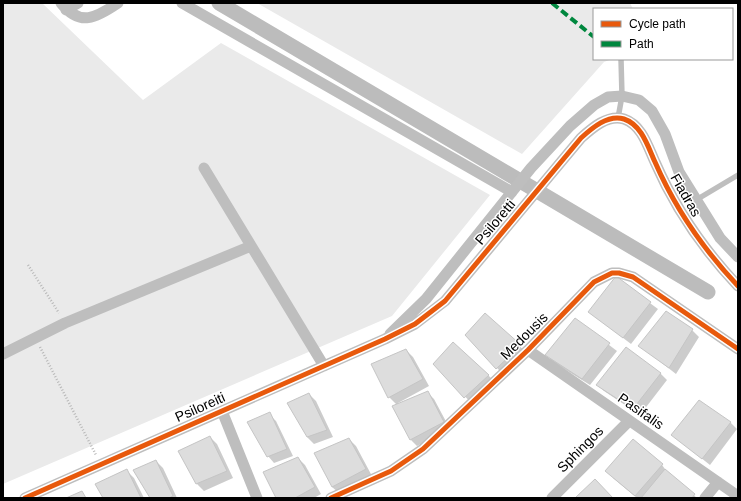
<svg xmlns="http://www.w3.org/2000/svg" width="741" height="501" font-family="Helvetica,sans-serif">
<rect width="100%" height="100%" fill="#fff"/>
<path fill="#eaeaea" d="M3,3H42L143,100L221,43L490,195L392,316L3,484Z
M257,3H630L633,9H594V59H612L604,62L522,154Z"/>
<path fill="#0003" d="M616,278L658,309L631,344L589,312Z
M485,315L527,353L504,375L497,368Z
M575,319L617,351L590,385L553,362L547,355Z
M692,330L699,337L676,374L640,346Z
M406,350L413,357L429,386L398,403L399,404L427,392L434,399L450,429L417,446L411,440L397,405L389,397Z
M435,364L488,375L495,382L472,404Z
M660,373L667,380L640,415L604,391L597,385Z
M309,394L316,401L333,437L314,444L307,437Z
M269,414L276,421L293,456L274,463L268,456Z
M730,422L737,429L710,465L672,435Z
M210,437L217,444L233,478L204,491L197,484L179,451Z
M349,439L356,446L372,476L339,493L332,487Z
M298,458L305,465L321,494L314,498H278Z
M156,461L163,468L177,498H151Z
M662,465L668,473L697,498H637L613,478Z
M127,471L134,478L144,498H104Z"/>
<g fill="none" stroke-linecap="round" stroke-linejoin="round">
<path stroke="#bcbcbc" stroke-width="15" d="M219,3L708,292"/>
</g>
<path fill="#ddd" stroke="#c5c5c5" d="M616,276L651,302L623,338L588,312Z
M666,311L693,329L669,368L638,346Z
M485,313L521,345L496,369L465,335Z
M575,318L610,343L582,379L545,355Z
M453,342L489,375L464,398L433,364Z
M626,347L661,373L633,409L596,385Z
M406,349L423,379L388,398L371,364Z
M428,391L444,422L410,440L392,406Z
M309,393L327,430L307,437L287,403Z
M699,400L731,422L702,459L671,435Z
M270,412L287,449L267,457L247,422Z
M210,436L227,471L196,484L178,451Z
M349,438L366,469L332,487L314,453Z
M633,439L663,464L635,496L605,471Z
M298,457L315,487L295,498H276L263,472Z
M156,460L173,496L169,498H150L133,470Z
M127,469L141,498H103L95,484Z
M665,469L695,494L692,498H641Z
M595,479L613,498H575Z
M82,491L86,498H66Z"/>
<g fill="none" stroke-linecap="round" stroke-linejoin="round">
<path stroke="#b8b8b8" stroke-width="2.5" stroke-dasharray="1 2" stroke-linecap="butt" d="M28,265L59,313
M40,347L96,455"/>
<path stroke="#bebebe" stroke-width="5.5" d="M618,118L622,96L621,59
M696,200L738,175"/>
<path stroke="#bebebe" stroke-width="11" d="M61,3C80,27 96,18 118,3
M182,3L512,192
M66,10L78,3
M204,168L324,366
M390,334L426,299L531,168L570,126L594,105L608,97L622,96L639,100L652,111L665,134L679,172L720,238L738,257
M528,350L738,496
M3,354L65,323L251,246
M222,411L257,498
M25,498L385,339L415,324L445,301L581,138C592,128 608,114 624,119C642,125 648,147 655,162C675,208 704,250 738,286
M331,498L391,471L423,449L528,350L594,282L612,273H619L633,277L738,349
M552,498L629,421
M705,498L718,482"/>
<path stroke="#00873e" stroke-width="4" stroke-dasharray="8 4" stroke-linecap="butt" d="M552,3L594,37"/>
<g stroke="#fff" stroke-width="8">
<path id="cycleway" d="M25,498L385,339L415,324L445,301L581,138C592,128 608,114 624,119C642,125 648,147 655,162C675,208 704,250 738,286
M331,498L391,471L423,449L528,350L594,282L612,273H619L633,277L738,349"/>
</g>
<use href="#cycleway" stroke="#e8590c" stroke-width="5"/>
</g>
<g text-anchor="middle" stroke-width="3" stroke-linejoin="round" paint-order="stroke">
<g font-size="14" fill="#000" stroke="#fff">
<text transform="translate(686 195) rotate(60)" y="5">Fiadras</text>
<text transform="translate(495 222) rotate(-50)" y="5">Psiloretti</text>
<text transform="translate(524 336) rotate(-45)" y="5">Medousis</text>
<text transform="translate(200 407) rotate(-24)" y="5">Psiloreiti</text>
<text transform="translate(641 411) rotate(35)" y="5">Pasifalis</text>
<text transform="translate(580 449) rotate(-45)" y="5">Sphingos</text>
</g>
</g>
<rect width="741" height="501" fill="none" stroke="#000000" stroke-width="8"/>
<rect x="593" y="8" width="140" height="52" fill="#ffffff" stroke="#999999"/>
<rect x="601" y="21" width="20" height="6" fill="#e8590c" stroke="#999999"/>
<text x="629" y="28" font-size="12" fill="#000000">Cycle path</text>
<rect x="601" y="41" width="20" height="6" fill="#00873e" stroke="#999999"/>
<text x="629" y="48" font-size="12" fill="#000000">Path</text>
</svg>
